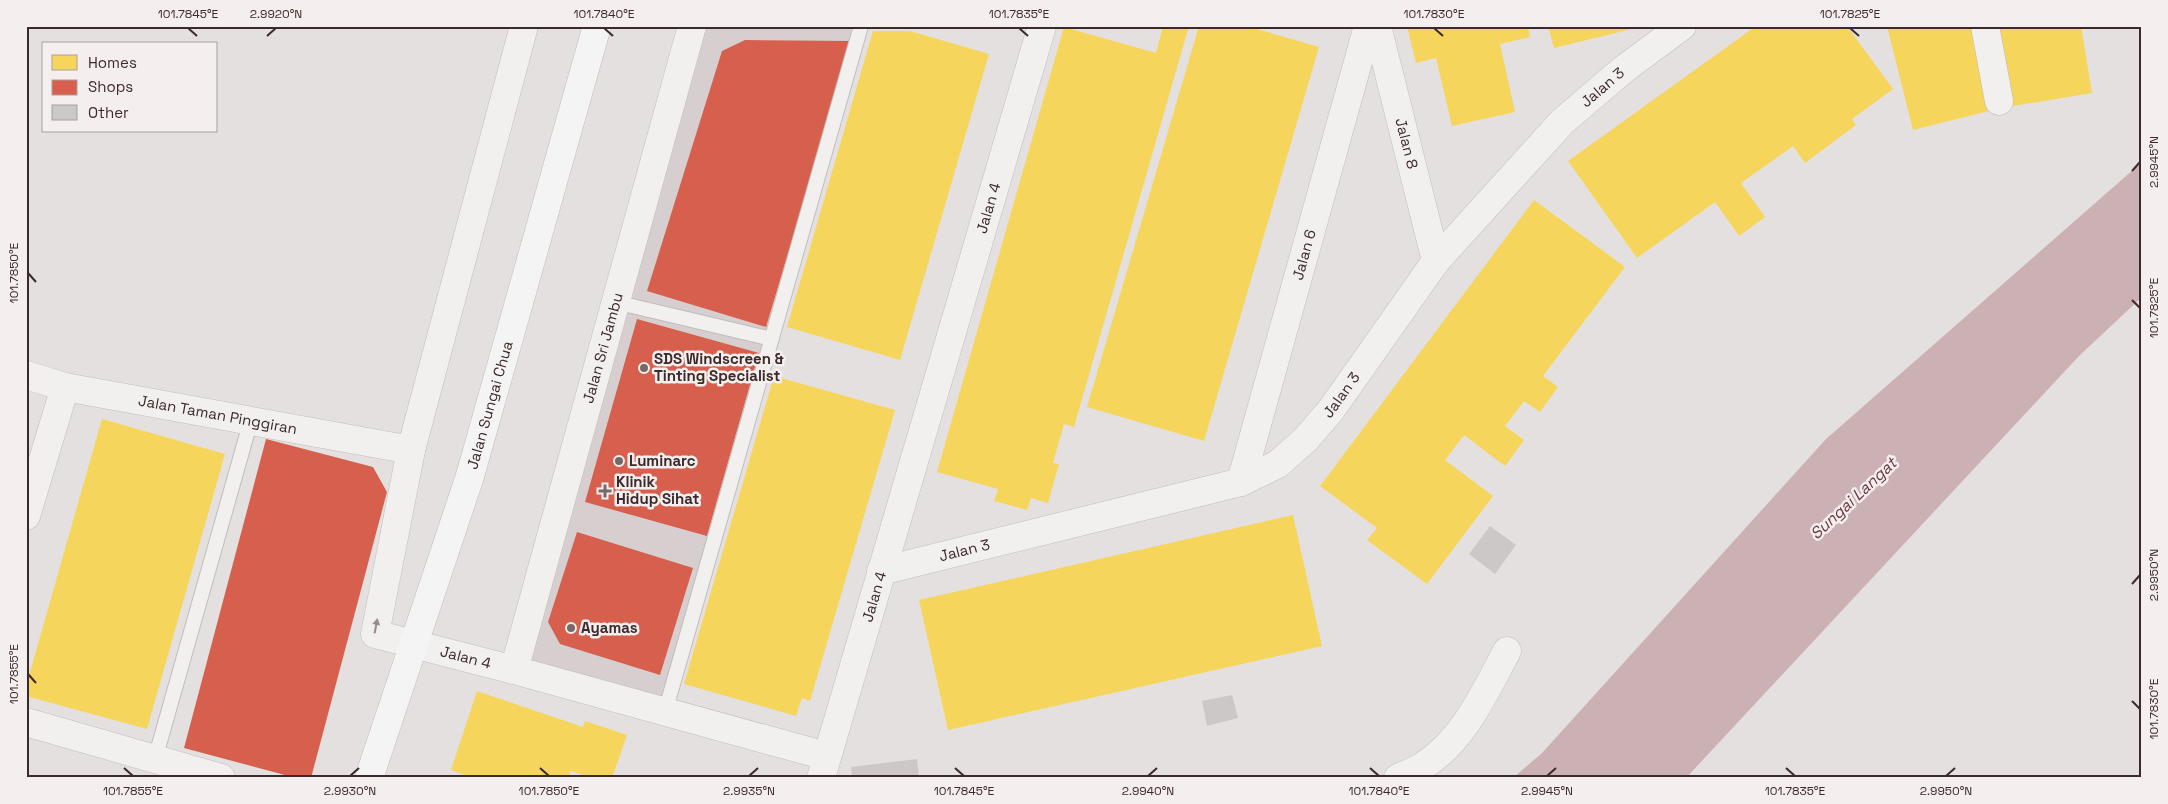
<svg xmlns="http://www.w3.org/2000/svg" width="2168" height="804" font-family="'Space Grotesk',sans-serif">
<rect width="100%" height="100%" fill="#e4e0e0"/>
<path fill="#d7cfcf" d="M733,26H853L662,698L530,661L705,27Z"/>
<path fill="#ccb1b4" d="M2142,162V297L2079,356L1686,778H1513L1542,753L1826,439Z"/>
<path fill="#f6d55c" d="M1163,26H1189L1074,427L1064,424L1053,463L1059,464L1048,503L1031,498L1027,510L994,501L998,489L937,472L1064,27L1156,53Z
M1199,26H1247L1319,47L1204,441L1087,407Z
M1407,26H1528L1530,37L1500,44L1515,112L1452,126L1436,58L1416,63Z
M1548,26H1639L1640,27L1554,48Z
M1756,26H1847L1893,89L1852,119L1856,125L1805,163L1793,146L1741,183L1765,217L1739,236L1715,202L1637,258L1568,161Z
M1887,26H1973L1993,110L1913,130Z
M1994,26H2081L2092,93L2007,107Z
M873,31H910L989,54L900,360L787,327Z
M1534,200L1625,267L1543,376L1558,387L1540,412L1524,401L1505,426L1524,440L1505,466L1464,435L1445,460L1493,496L1427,584L1367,540L1377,528L1320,486Z
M774,376L895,410L810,701L802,698L796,716L684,684Z
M102,419L225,454L147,729L26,696V686Z
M1293,515L1322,646L948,730L919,600Z
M477,691L583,727L585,721L627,735L612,778H591L571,771L568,778H474L451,770Z"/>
<path fill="#d6604d" d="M745,40L852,41L766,327L647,291L722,51Z
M637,319L759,353L707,536L585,502Z
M266,439L373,467L387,492L311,778H296L184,748Z
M577,532L693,568L660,675L560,644L548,622Z"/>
<path fill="#ccc8c8" d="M1490,526L1516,545L1495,574L1469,554Z
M1232,695L1238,718L1207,726L1202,701Z
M917,759L919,778H852L851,767Z"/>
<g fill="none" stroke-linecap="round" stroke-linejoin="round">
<g stroke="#c0bdbd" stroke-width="16">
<path id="lane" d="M615,302L772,339
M665,712L861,26
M155,759L251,420"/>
</g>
<g stroke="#c0bdbd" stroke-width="29">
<g id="street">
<path id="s1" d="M524,26L411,450L375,634L514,670L826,756"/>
<path id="s2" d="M1377,26L1436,261"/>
<path d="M1985,26L1999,101"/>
<path id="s3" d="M26,375L65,387L411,450"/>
<path id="s4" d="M1241,482L1368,26"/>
<path d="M26,516L65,387"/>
<path id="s5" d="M881,571L1241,482L1278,464L1306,439L1331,410L1436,261L1562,122L1624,69L1682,26"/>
<path id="s6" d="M514,670L692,26"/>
<path d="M26,722L221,778"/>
<path id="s7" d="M821,778L1042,26"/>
<path d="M1398,778C1406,774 1416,771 1423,766C1465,739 1484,693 1507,651"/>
</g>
</g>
<g stroke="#c1bdbd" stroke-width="29">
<g id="primary">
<path id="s8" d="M369,778L470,476L597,26"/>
</g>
</g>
<use href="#lane" stroke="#f2efef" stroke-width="14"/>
<use href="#street" stroke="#f2efef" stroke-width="28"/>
<use href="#primary" stroke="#f5f4f4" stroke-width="28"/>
</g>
<defs><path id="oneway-solid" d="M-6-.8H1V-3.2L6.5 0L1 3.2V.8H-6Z" transform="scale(1.25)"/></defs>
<use fill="#968c8c" href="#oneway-solid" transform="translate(376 626) rotate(-79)"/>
<path fill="none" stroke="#3b2a29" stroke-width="2" d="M188,28L197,36M604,28L613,36M1019,28L1028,36M1434,28L1443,36M1850,28L1859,36M267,36L276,28M2132,171L2140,162M28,273L36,282M2132,300L2140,308M2132,584L2140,575M28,674L36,683M2132,701L2140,709M124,768L133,776M540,768L549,776M955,768L964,776M1370,768L1379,776M1786,768L1795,776M350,776L359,768M749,776L758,768M1148,776L1157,768M1547,776L1556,768M1946,776L1955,768"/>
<g fill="#766a69" stroke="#f4eeee" stroke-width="2">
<circle cx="644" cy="368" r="5"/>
<circle cx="619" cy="461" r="5"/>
<path d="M602.5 483.5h5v5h5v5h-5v5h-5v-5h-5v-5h5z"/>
<circle cx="571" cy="628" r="5"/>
</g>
<g text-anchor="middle" stroke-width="5" stroke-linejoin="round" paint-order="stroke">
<g font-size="15" fill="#3b2a29" stroke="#f4eeee">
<text dy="5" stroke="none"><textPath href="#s5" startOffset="911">Jalan 3</textPath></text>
<text dy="5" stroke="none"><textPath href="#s2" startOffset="121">Jalan 8</textPath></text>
<text dy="5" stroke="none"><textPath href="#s7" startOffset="594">Jalan 4</textPath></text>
<text dy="5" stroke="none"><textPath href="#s4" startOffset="236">Jalan 6</textPath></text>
<text dy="5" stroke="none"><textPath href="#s6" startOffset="334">Jalan Sri Jambu</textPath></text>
<text dy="5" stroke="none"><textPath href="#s5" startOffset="506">Jalan 3</textPath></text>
<text dy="5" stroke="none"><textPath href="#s8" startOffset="392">Jalan Sungai Chua</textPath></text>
<text dy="5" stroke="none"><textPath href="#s3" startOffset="196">Jalan Taman Pinggiran</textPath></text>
<text dy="5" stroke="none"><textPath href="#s5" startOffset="86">Jalan 3</textPath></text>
<text dy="5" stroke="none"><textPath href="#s7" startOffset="189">Jalan 4</textPath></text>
<text dy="5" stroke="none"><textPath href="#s1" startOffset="720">Jalan 4</textPath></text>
</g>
<g font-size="15" font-weight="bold" fill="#3b2a29" stroke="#f4eeee" text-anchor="start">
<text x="654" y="364">SDS Windscreen &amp;<tspan x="654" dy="17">Tinting Specialist</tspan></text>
<text x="629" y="466">Luminarc</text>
<text x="616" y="487">Klinik<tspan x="616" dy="17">Hidup Sihat</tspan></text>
<text x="581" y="633">Ayamas</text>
</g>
<g font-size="16" font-style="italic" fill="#6a383b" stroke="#f4eeee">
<text transform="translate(1853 498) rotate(-43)" y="6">Sungai Langat</text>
</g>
</g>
<rect width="2168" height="804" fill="none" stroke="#f4eeee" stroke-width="55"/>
<rect x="42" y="42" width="175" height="90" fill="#f4eeee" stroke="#aaa09f"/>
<rect x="52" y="55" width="25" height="15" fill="#f6d55c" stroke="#aaa09f"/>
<text x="88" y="68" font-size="15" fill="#3b2a29">Homes</text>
<rect x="52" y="80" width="25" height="15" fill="#d6604d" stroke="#aaa09f"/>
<text x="88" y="92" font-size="15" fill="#3b2a29">Shops</text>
<rect x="52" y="105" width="25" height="15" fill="#ccc8c8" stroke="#aaa09f"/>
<text x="88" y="118" font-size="15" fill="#3b2a29">Other</text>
<rect x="28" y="28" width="2112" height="748" fill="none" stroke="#3b2a29" stroke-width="2"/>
<g font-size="12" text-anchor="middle" fill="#3b2a29">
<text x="188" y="18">101.7845°E</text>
<text x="276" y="18">2.9920°N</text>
<text x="604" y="18">101.7840°E</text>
<text x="1019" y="18">101.7835°E</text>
<text x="1434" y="18">101.7830°E</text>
<text x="1850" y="18">101.7825°E</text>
<text transform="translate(2154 162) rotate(-90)" y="4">2.9945°N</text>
<text transform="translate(14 273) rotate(-90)" y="4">101.7850°E</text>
<text transform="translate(2154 308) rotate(-90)" y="4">101.7825°E</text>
<text transform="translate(2154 575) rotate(-90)" y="4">2.9950°N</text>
<text transform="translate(14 674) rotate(-90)" y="4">101.7855°E</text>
<text transform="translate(2154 709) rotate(-90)" y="4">101.7830°E</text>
<text x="133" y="795">101.7855°E</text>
<text x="350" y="795">2.9930°N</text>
<text x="549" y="795">101.7850°E</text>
<text x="749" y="795">2.9935°N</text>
<text x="964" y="795">101.7845°E</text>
<text x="1148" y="795">2.9940°N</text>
<text x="1379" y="795">101.7840°E</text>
<text x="1547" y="795">2.9945°N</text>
<text x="1795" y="795">101.7835°E</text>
<text x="1946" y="795">2.9950°N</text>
</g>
</svg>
